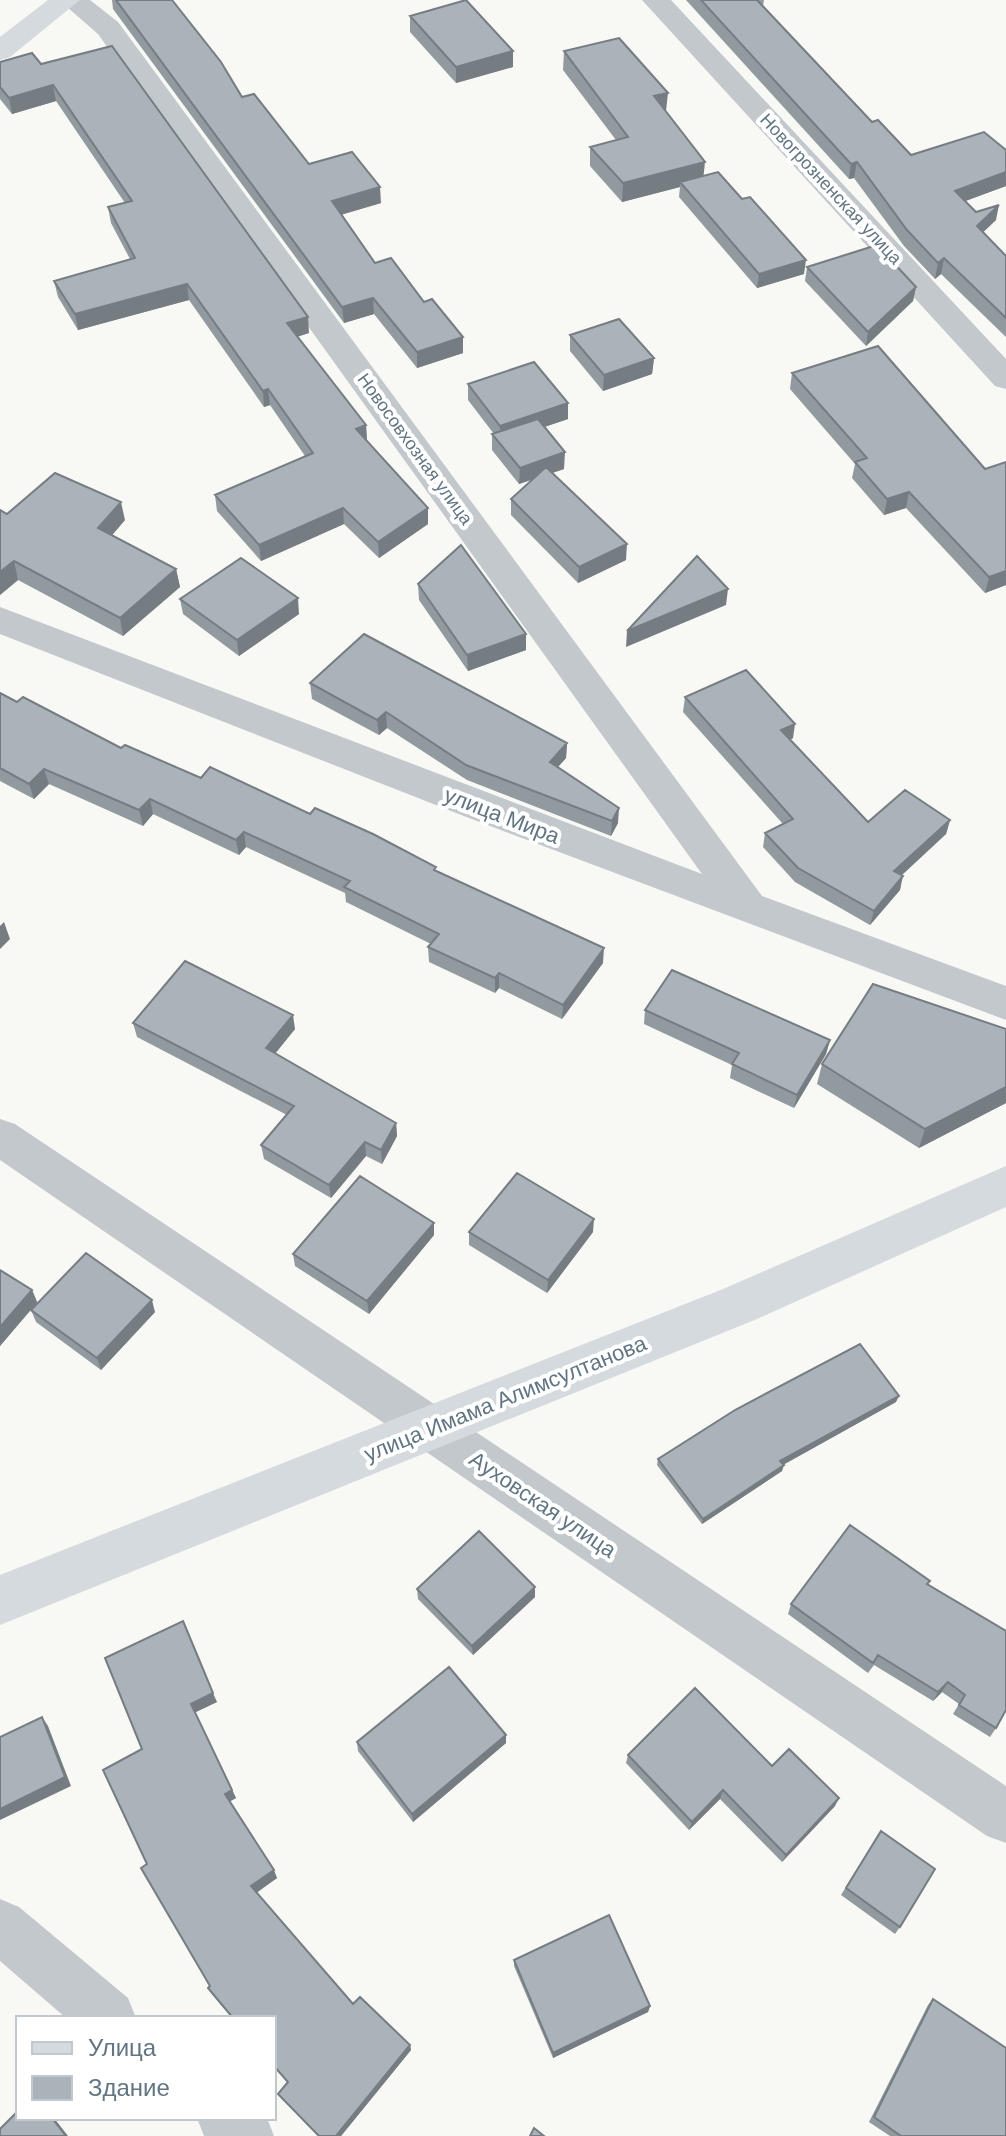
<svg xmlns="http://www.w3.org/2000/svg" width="1006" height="2136" font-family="'DM Sans',sans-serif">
<rect width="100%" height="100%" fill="#f8f8f5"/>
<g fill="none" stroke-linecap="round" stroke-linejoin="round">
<path fill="#c3c8cc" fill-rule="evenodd" d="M59,0H90L118,22L762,896L1006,986V1020L469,818L0,634V607L702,874L98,34Z
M642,0H671L1006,359V389L995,386Z
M0,1119L15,1124L1006,1786V1843L987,1836L0,1160Z
M0,1899L19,1907L128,1998L136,2018H66L0,1961Z
M197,2118H267L274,2136H204Z"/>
<path fill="#d5dade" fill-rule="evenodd" d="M1006,1166V1207L757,1319L0,1625V1575L723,1289Z"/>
<path fill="#d5dade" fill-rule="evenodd" d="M48,0H80L10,57L0,60V37Z"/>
</g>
<path fill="#919a9f" d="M112,0H172L242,97L309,164L381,203L341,215L375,263L463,353L417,368L374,314L344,323L113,9Z
M686,0H764L763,6L872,122L911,155L1006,186L965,201L976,212L996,220L983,232L1006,256V337L941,274L935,279L904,246L854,178L849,179Z
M410,16L513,67L456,83L410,32Z
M564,51L666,111L703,176L804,274L757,288L679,197L680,187L622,202L590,166V147L616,140L563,70Z
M0,62L41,64L309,333L297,337L366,425L367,441L428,508V524L379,558L344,524L261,561L217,511L215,495L305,456L270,405L264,407L189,300L78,330L58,297L54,281L130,259L111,223L108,207L125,203L56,101L12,114L0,99Z
M807,267L916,287L913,301L866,346L805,281Z
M570,335L654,358L652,374L603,391L570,351Z
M792,373L1006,585L985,593L906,508L884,515L852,478L855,464L790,389Z
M468,384L568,403V419L544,427L564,469L552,473L626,560L578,583L511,515V499L533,479L519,484L492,450V434H494L468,400Z
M0,510L7,514L125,520L112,535L176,569L180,587L123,636L18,580L0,595Z
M418,584L526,634V650L468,671L419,600Z
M180,599L299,614L239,656L183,614Z
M310,683L567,743L566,758L558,767L618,823L611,836L467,780L387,728L379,735L312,699Z
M0,693L17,702L121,748L201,778L436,871L603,963L562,1019L499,988L495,993L429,962L428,947L431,944L346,902L345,893L246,847L239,855L153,814L143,826L49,784L34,799L0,781Z
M685,697L793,738L790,740L868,822L950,820L946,834L902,875L900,890L870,925L795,882L763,847L765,833L783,824L683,712Z
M645,1010L830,1040L826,1054L794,1108L730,1078L732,1065L644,1024Z
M133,1023L295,1029L275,1054L396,1123L397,1136L382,1164L366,1156L331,1198L264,1159L261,1145L287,1115L137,1037Z
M1006,1029V1103L919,1148L817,1084L822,1064Z
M434,1223V1235L369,1314L295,1266L293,1254Z
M469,1232H593L547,1293L469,1245Z
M0,1270L32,1290L37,1302L155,1312L101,1370L36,1322L31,1310L0,1346Z
M896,1402L783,1465L782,1471L702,1524L657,1465L658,1459Z
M928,1585L996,1728L990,1737L953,1714L959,1704L942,1692L933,1701L874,1665L868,1673L788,1614L791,1604Z
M417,1589L535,1597L473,1655L418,1599Z
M105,1658L217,1702L195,1712L236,1798L230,1801L277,1878L256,1892L353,2004L410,2045L411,2050L341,2136H318L281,2098L278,2094L287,2082L274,2067V2018H232L212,1994L208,1988L210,1986L147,1864L142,1749Z
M357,1742L506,1743L413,1822L358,1751Z
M628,1755L772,1766L835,1806L782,1862L720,1799L689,1830L626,1763Z
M881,1831L900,1927L895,1934L841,1895Z
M514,1960L650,2006L648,2012L553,2058L514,1966Z
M933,1999L1006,2136H890L869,2122L928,2005Z"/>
<path fill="#767d82" d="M513,51V67L456,83V67Z
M53,85L56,101L12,114L9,98Z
M668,93L666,111L652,115L654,96Z
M705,162L703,181L680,182V187L622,202L623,183Z
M857,162L854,178L849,179L851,164Z
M1006,172V186L952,206L955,191Z
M380,187L381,203L333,217L332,201Z
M999,205L996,220L974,241L977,226Z
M944,258L941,274L935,279L938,263Z
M806,260L804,274L757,288L759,274Z
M187,284L189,300L78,330L75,314Z
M916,287L913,301L866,346L868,332Z
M373,298L374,314L344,323L342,307Z
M308,317L309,333L289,339L287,323Z
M463,337V353L417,368V352Z
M654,358L652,374L603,391L604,375Z
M268,389L270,405L264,407L263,391Z
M568,403V419L500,442V426Z
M366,425L367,442L356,429Z
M565,452L564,469L519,484L520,468Z
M909,492L906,508L884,515L887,499Z
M121,502L125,520L102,547L98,528Z
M343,508L344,524L261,561L259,545Z
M428,508V524L379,558L378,542Z
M627,544L626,560L578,583L579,567Z
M14,561L18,580L0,595V572Z
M176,569L180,587L123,636L120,618Z
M1006,571V585L985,593L989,577Z
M728,589L726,605L626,647L627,631Z
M298,598L299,614L239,656L237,640Z
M526,634V650L468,671L467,655Z
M386,712L387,728L379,735L377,720Z
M795,724L793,738L778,745L781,730Z
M567,743L566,758L549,777L550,762Z
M44,769L49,784L34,799L29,784Z
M150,799L153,814L143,826L139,810Z
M619,808L618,823L611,836L612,821Z
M950,820L946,834L891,885L894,871Z
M244,832L246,847L239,855L236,840Z
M903,876L900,890L870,925L874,911Z
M4,922L10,939L0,949V926Z
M604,948L603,963L562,1019L563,1005Z
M499,973V988L495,993V978Z
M293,1015L295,1029L268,1062L266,1048Z
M830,1040L826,1054L794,1108L797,1095Z
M1006,1087V1103L919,1148L925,1129Z
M396,1123L397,1136L382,1164L381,1150Z
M365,1142L366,1156L331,1198L329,1185Z
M594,1219L593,1232L547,1293L548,1280Z
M434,1223V1235L369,1314L367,1301Z
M32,1290L37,1302L0,1346V1327Z
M152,1300L155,1312L101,1370L97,1358Z
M899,1396L896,1402L779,1467L780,1461Z
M784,1465L782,1471L702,1524L703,1519Z
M535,1587V1597L473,1655L472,1646Z
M948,1682L942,1692L933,1701L938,1692Z
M213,1693L217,1702L194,1713L191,1704Z
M42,1717L48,1726L71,1786L0,1820V1809Z
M506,1735V1743L413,1822L412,1814Z
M232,1790L236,1798L229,1802L225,1794Z
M723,1790L720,1799L689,1830L692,1822Z
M839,1798L835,1806L782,1862L786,1855Z
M274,1870L277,1878L255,1894L251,1886Z
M650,2006L648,2012L553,2058V2053Z
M410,2045L411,2050L341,2136H336Z
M52,2118H54L68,2136H66Z"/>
<path fill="#a9b3b9" stroke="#767d82" stroke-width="2" d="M116,0H172L221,62L242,97L254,94L309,164L352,152L380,187L332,201L375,263L391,258L424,302L432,299L463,337L417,352L373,298L342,307Z
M466,0L513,51L456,67L410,16Z
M701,0H757L872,122L878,120L911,155L984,132L1006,150V172L955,191L976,212L999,205L977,226L1006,256V318L944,258L938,263L907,230L857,162L851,164Z
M619,38L668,93L654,96L705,162L623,183L590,147L628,137L564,51Z
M112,46L308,317L287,323L366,425L356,429L428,508L378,542L343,508L259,545L215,495L313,453L268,389L263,391L187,284L75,314L54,281L135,258L108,207L132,201L53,85L9,98L0,87V62L32,53L41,64Z
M718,172L742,199L750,197L806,260L759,274L680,182Z
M877,245L916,287L868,332L807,267Z
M619,319L654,358L604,375L570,335Z
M878,346L985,469L1006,462V571L989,577L909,492L887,499L855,462L867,458L792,373Z
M534,362L568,403L500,426L468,384Z
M538,419L565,452L520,468L492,434Z
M546,467L627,544L579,567L511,499Z
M55,473L121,502L98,528L176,569L120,618L14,561L0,572V510L7,514Z
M461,545L526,634L467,655L418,584Z
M697,556L728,589L627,631Z
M241,558L298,598L237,640L180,599Z
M364,634L567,743L550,762L619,808L612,821L466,765L386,712L377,720L310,683Z
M746,670L795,724L781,730L868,822L905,790L950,820L894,871L903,876L874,911L798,868L765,833L793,819L685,697Z
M0,693L17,702L23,697L121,748L125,745L201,778L210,767L310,814L315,808L373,834L436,867L434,870L604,948L563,1005L499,973L495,978L428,947L439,934L344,887L350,881L244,832L236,840L150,799L139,810L44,769L29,784L0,768Z
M185,961L293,1015L266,1048L396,1123L381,1150L365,1142L329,1185L261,1145L294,1106L133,1023Z
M672,970L830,1040L797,1095L732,1064L739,1053L645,1010Z
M873,984L1006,1029V1087L925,1129L822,1064Z
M517,1173L594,1219L548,1280L469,1232Z
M360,1176L434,1223L367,1301L293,1254Z
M86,1253L152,1300L97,1358L31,1310Z
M0,1270L32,1290L0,1327Z
M860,1344L899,1396L780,1461L784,1465L703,1519L658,1459L735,1410Z
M850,1525L930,1581L927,1584L1006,1631V1710L996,1728L959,1705L965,1695L948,1682L938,1692L878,1655L873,1663L791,1604Z
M479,1531L535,1587L472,1646L417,1589Z
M183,1621L213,1693L191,1704L232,1790L225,1794L274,1870L251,1886L353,2004L360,1997L410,2045L336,2136H319L278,2094L288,2082L274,2066V2018H233L208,1988L210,1986L141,1868L147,1864L103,1770L142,1749L105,1658Z
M449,1667L506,1735L412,1814L357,1742Z
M695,1688L772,1766L789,1749L839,1798L786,1855L723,1790L692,1822L628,1755Z
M42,1717L65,1777L0,1809V1737Z
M881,1831L935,1869L900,1927L846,1888Z
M609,1915L650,2006L553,2053L514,1960Z
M933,1999L1006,2048V2136H901L874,2117Z
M18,2111V2118H52L66,2136H0V2129Z
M534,2128L544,2136H530Z"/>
<g text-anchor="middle" stroke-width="8" stroke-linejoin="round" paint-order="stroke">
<g font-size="18" fill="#617582" stroke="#fff">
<text transform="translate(831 189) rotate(47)" y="6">Новогрозненская улица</text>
<text transform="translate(415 449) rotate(54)" y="6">Новосовхозная улица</text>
</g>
<g font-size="22" fill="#617582" stroke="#fff">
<text transform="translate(502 815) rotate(21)" y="8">улица Мира</text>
<text transform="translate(505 1398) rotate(-22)" y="8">улица Имама Алимсултанова</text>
<text transform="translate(543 1504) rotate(34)" y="8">Ауховская улица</text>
</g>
</g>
<rect x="16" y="2016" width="260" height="104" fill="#ffffff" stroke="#c0c8cd" stroke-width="2"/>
<rect x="32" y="2042" width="40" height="12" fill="#d5dade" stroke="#c0c8cd" stroke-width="2"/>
<text x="88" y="2056" font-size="24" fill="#617582">Улица</text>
<rect x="32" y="2076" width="40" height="24" fill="#a9b3b9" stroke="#c0c8cd" stroke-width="2"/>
<text x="88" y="2096" font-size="24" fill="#617582">Здание</text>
</svg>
